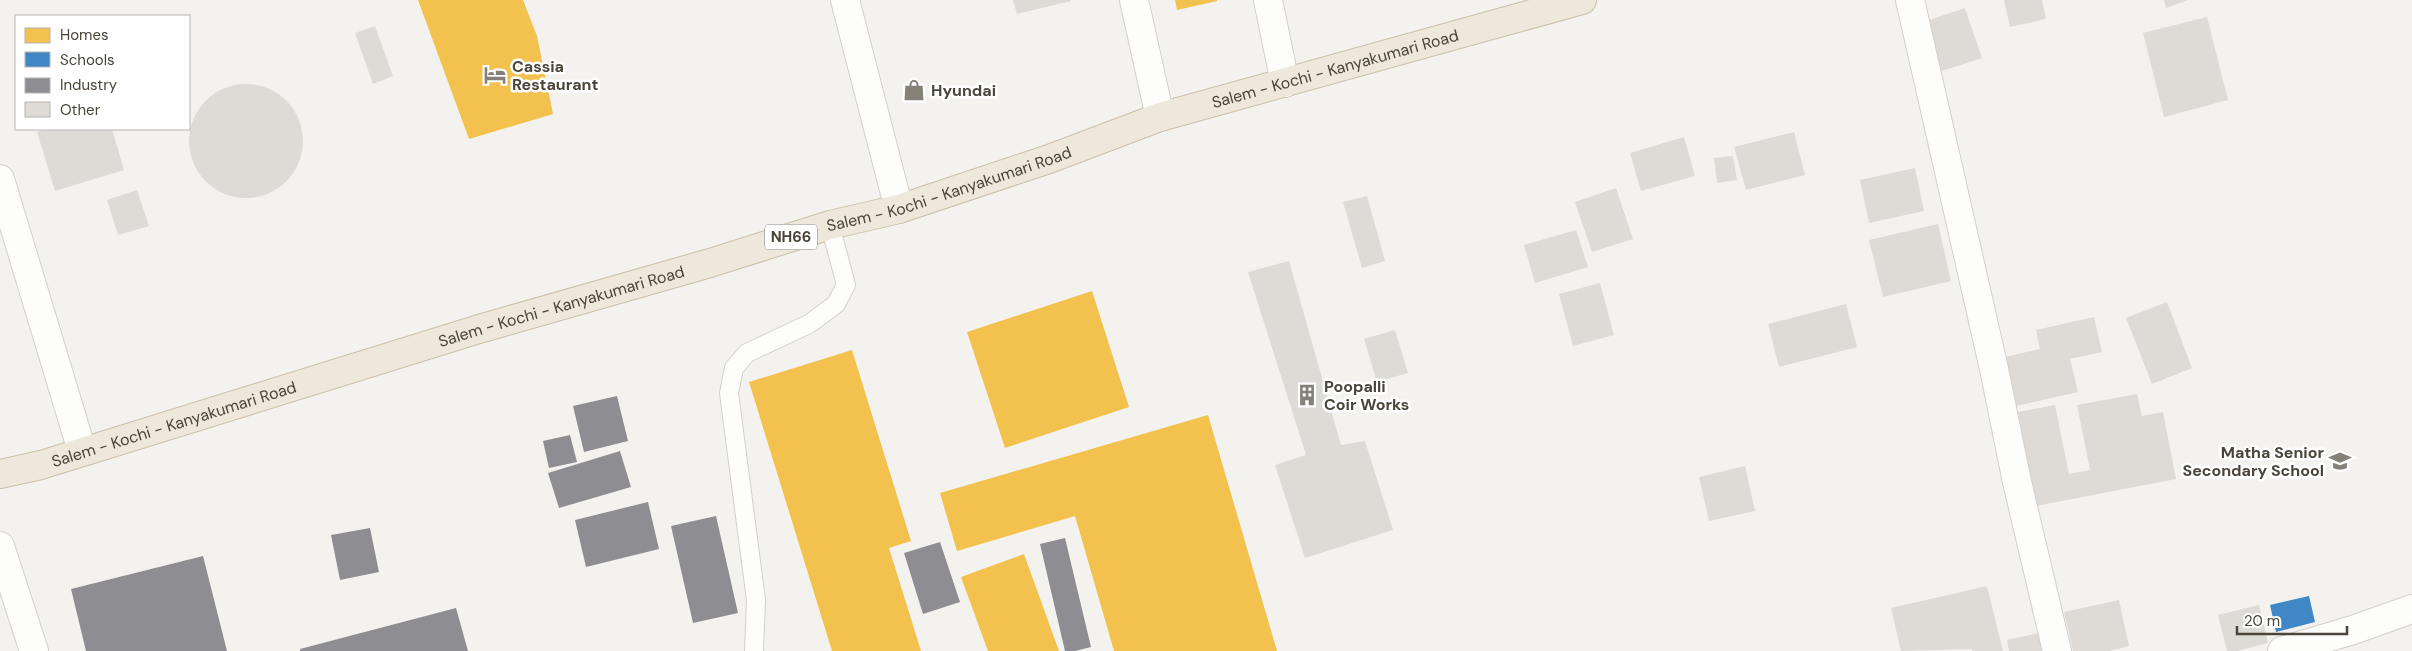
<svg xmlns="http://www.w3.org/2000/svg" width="2412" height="651" font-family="'DM Sans',sans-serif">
<rect width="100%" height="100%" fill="#f4f2ee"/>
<path fill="#f2c14e" d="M418,0H523L537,36L553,114L469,139Z
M1175,0H1217V1L1177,10Z
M1092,291L1129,407L1005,448L967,332Z
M852,350L911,541L889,548L921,651H832L749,382Z
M1208,415L1277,651H1114L1075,516L957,551L940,493Z
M1024,554L1059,651H988L961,577Z"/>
<path fill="#3f88c5" d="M2309,596L2315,622L2276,632L2270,605Z"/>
<path fill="#8d8d92" d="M617,396L628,441L584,452L573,406Z
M570,435L577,462L549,468L543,441Z
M620,451L631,487L559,508L548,473Z
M648,502L659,549L586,567L575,520Z
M716,516L738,613L693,623L671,526Z
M370,528L379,572L340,580L331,535Z
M1065,538L1091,647L1075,651H1065L1040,544Z
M940,542L960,602L923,614L904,553Z
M203,556L227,651H86L71,589Z
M456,608L468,651H300V649Z"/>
<path fill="#dedbd6" d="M1013,0H1071V1L1017,14Z
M2004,0H2042L2046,19L2010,27Z
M2164,0H2188L2166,8Z
M1965,8L1982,58L1942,71L1926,21Z
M2207,17L2228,100L2164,117L2143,33Z
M375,26L393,76L373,84L355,33Z
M189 141a57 57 0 1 1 114 0a57 57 0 1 1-114 0Z
M46,129H112L124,170L55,191L37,132Z
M1794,132L1805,175L1746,190L1734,147Z
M1684,137L1695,176L1641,191L1630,153Z
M1733,156L1737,180L1717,183L1714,158Z
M1915,168L1924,211L1869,223L1860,180Z
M1616,188L1633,239L1592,252L1575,202Z
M137,190L149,226L118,235L107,200Z
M1367,196L1385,261L1362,268L1343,202Z
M1938,224L1951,281L1883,297L1869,240Z
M1576,230L1588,267L1535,283L1524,245Z
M1289,261L1341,445L1365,441L1393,530L1305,558L1275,465L1306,455L1248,272Z
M1600,283L1614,335L1573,346L1559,294Z
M2167,302L2192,368L2152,384L2126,318Z
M1846,304L1857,347L1779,367L1768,324Z
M2094,317L2102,352L2070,359L2078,392L2016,406L2005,357L2040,349L2036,330Z
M1395,330L1408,373L1377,382L1364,339Z
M2137,394L2142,416L2163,412L2176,479L2036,506L2018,412L2055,405L2069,474L2090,470L2077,405Z
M1745,466L1755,511L1709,521L1699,477Z
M1987,586L2003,651H1972V649L1901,651L1891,608Z
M2119,600L2129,646L2109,651H2073L2064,612Z
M2259,605L2268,643L2237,651H2227L2218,615Z
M2043,632L2047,651H2009L2007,640Z"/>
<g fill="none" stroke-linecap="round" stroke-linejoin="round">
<g stroke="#d2d0cb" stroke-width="20">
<path id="lane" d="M754,651L756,600L729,393L734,368L747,353L809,324L836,304L846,285L830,225"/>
</g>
<g stroke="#d2d0cb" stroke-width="30">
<path id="street" d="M845,0L899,209
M1134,0L1160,117
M1268,0L1285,83
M1910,0L1994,369L2017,482L2057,651
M0,179L82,451
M0,546L34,651
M2282,651L2353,630L2412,609"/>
</g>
<g stroke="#ccbfa9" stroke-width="30">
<g id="highway">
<path id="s1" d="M0,474L41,465L479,329L710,263L830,225L899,209L1049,159L1160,117L1582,0"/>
</g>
</g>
<use href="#lane" stroke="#fdfdfc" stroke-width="18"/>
<use href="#street" stroke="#fdfdfc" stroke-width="28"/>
<use href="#highway" stroke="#ede8db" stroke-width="28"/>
</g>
<defs>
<g id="hotel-bare" transform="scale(1.725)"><path d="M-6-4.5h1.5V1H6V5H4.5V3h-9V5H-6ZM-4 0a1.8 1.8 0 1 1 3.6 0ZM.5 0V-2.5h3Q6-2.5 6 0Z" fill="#868178" stroke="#fff" stroke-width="2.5" paint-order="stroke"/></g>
<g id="shop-bare" transform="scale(1.725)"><path d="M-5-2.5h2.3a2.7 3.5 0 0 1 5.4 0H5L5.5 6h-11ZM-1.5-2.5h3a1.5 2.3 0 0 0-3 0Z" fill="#868178" stroke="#fff" stroke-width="2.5" paint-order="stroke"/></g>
<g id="building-bare" transform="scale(1.725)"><path d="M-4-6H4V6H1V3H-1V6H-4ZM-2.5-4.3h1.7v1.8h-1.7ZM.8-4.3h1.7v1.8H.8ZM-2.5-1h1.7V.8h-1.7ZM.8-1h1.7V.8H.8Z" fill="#868178" stroke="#fff" stroke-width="2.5" paint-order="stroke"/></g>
<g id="school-bare" transform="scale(1.725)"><path d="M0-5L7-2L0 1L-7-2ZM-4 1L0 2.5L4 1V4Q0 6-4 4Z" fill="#868178" stroke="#fff" stroke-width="2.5" paint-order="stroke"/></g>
</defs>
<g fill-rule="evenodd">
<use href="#hotel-bare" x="495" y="75"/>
<use href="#shop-bare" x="914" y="90"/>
<use href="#building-bare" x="1307" y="395"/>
<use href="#school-bare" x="2340" y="461"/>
</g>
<g text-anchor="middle" stroke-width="5" stroke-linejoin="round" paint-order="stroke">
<rect fill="#fff" stroke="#817c74" stroke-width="1" x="765" y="224.5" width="52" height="25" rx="4"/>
<g font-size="15" font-weight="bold" fill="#4b4439">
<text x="791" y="242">NH66</text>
</g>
<g font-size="16" font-weight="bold" fill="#4b4439" stroke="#fff" text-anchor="start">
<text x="512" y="72">Cassia<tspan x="512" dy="18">Restaurant</tspan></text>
<text x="931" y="96">Hyundai</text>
<text x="1324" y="392">Poopalli<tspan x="1324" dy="18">Coir Works</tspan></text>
<text x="2324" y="458" text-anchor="end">Matha Senior<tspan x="2324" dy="18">Secondary School</tspan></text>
</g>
<g font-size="16" fill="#4b4439" stroke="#fff">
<text dy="6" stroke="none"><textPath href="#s1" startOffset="1396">Salem - Kochi - Kanyakumari Road</textPath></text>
<text dy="6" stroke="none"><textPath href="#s1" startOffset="991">Salem - Kochi - Kanyakumari Road</textPath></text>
<text dy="6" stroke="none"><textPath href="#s1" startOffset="586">Salem - Kochi - Kanyakumari Road</textPath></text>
<text dy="6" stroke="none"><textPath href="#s1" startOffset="181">Salem - Kochi - Kanyakumari Road</textPath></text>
</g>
</g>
<rect x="15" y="15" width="175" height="115" fill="#ffffff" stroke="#b7b4b0"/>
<rect x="25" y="28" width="25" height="15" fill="#f2c14e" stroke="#b7b4b0"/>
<text x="60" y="40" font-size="15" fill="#4b4439">Homes</text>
<rect x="25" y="52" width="25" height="15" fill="#3f88c5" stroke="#b7b4b0"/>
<text x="60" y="65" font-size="15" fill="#4b4439">Schools</text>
<rect x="25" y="78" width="25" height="15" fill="#8d8d92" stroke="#b7b4b0"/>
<text x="60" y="90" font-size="15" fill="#4b4439">Industry</text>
<rect x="25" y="102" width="25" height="15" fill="#dedbd6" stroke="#b7b4b0"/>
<text x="60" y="115" font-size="15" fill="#4b4439">Other</text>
<path d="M2237 626v8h110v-8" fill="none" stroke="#4b4439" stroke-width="2.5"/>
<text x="2244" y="626" font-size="15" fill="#4b4439" stroke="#ffffff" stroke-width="4" paint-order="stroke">20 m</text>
</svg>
